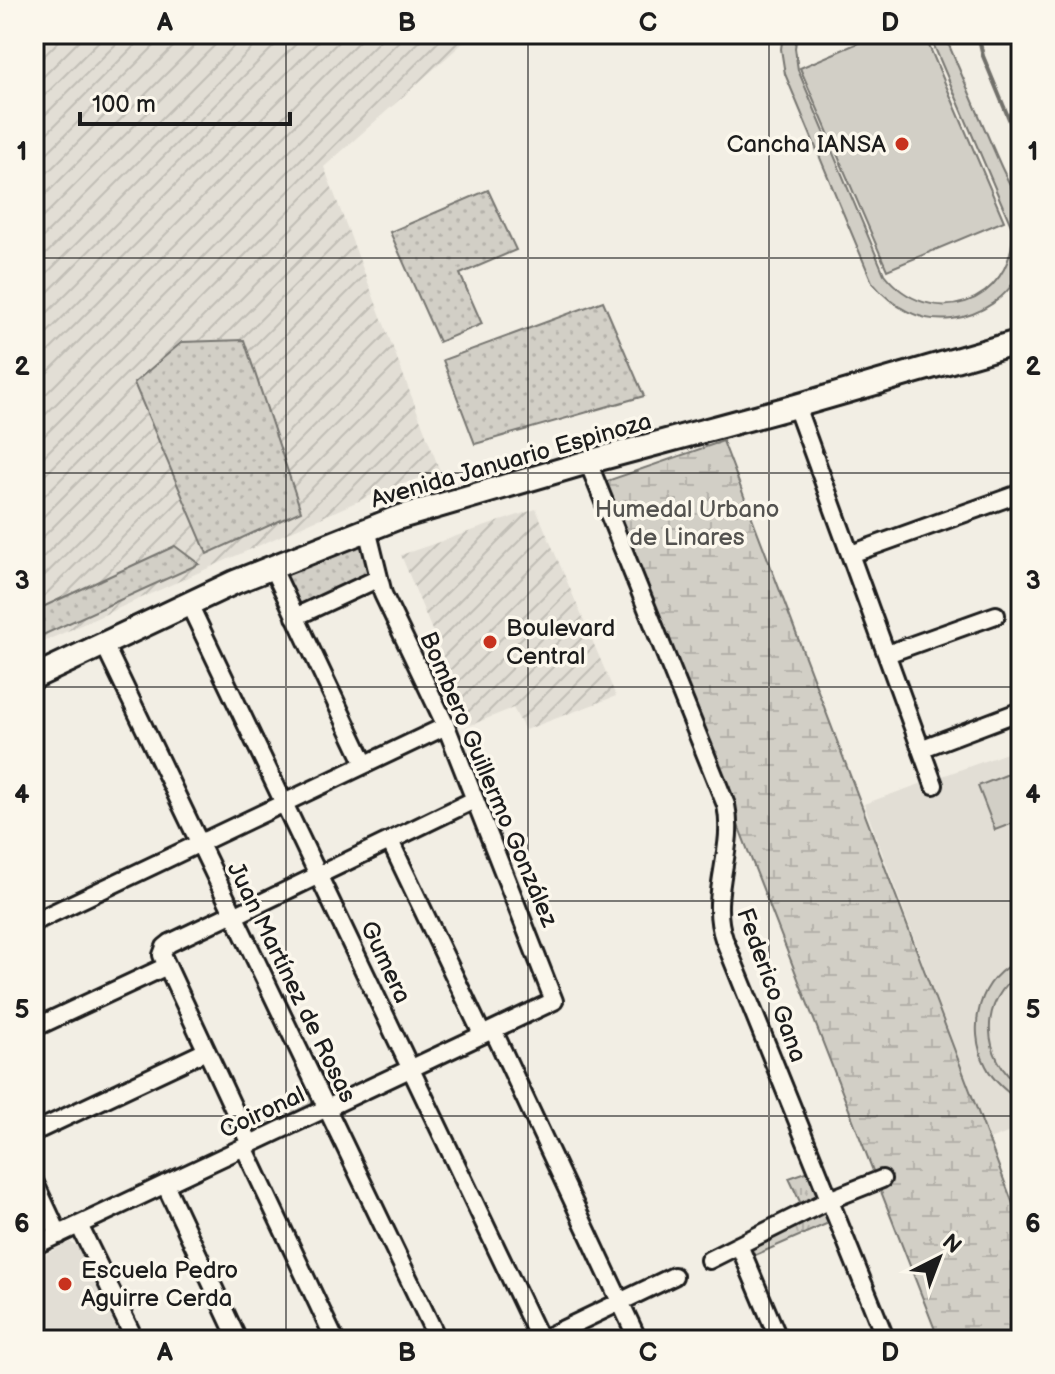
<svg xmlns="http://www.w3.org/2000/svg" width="1055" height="1374" font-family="'Balsamiq Sans',sans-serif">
<defs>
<pattern id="industrial-furrows" width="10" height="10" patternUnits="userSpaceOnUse" patternTransform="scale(2)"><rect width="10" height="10" fill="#e2ded5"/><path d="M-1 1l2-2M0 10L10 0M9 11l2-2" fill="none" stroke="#c1beb6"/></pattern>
<pattern id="grass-dots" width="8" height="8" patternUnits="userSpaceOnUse" patternTransform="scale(2)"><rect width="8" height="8" fill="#d2cfc6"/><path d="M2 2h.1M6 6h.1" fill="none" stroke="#b4b1aa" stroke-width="1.8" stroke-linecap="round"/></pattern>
<pattern id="wetland-marsh" width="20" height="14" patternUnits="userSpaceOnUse" patternTransform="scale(2)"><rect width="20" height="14" fill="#d2cfc6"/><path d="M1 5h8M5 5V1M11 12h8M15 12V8" fill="none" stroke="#b4b1aa"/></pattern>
<pattern id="park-tufts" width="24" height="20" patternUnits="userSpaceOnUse" patternTransform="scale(2)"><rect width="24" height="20" fill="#d2cfc6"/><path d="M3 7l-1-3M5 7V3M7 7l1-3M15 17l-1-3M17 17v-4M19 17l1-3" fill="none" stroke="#b4b1aa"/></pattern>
</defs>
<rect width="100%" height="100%" fill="#f2eee4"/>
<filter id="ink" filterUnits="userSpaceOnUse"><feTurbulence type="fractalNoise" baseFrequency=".0125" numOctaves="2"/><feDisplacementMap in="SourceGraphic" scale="16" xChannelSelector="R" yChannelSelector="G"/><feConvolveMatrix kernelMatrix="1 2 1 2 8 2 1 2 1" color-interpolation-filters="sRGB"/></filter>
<g filter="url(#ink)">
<path fill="#e2ded5" d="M1021,748V1128L989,1140L864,804Z
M70,1242L79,1247L122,1340H34V1260Z"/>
<path fill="url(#industrial-furrows)" d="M34,34H473L324,167L440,471L374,494L34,646Z
M536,509L616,696L525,730L513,708L471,725L401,555Z"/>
<path fill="url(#grass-dots)" stroke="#777671" stroke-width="2" d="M488,190L516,250L460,274L482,324L439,342L390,232Z
M603,301L644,396L475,444L443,360Z
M244,340L301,511L207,554L134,383L182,342Z
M365,535L374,577L297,612L279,569Z
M175,546L199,564L34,639V611Z
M314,1090L323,1106L251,1140L242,1123Z"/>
<path fill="url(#wetland-marsh)" stroke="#777671" stroke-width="2" d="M723,441L1021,1225V1340H939L604,482Z"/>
<path fill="url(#park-tufts)" stroke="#777671" stroke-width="2" d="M809,1171L820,1197L801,1204L789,1178Z
M825,1208L831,1222L751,1257L747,1247Z"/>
<path fill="#d2cfc6" stroke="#777671" stroke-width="2" d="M783,34H797L795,48L798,70L884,274C930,332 1013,305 1013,230L929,34H944C963,77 981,121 1000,164C1007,180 1019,199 1021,216C1023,230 1024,257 1019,271C1010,297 979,316 952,319C920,323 892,307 872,282L785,74L781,49Z
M879,34H924L1004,221L887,270L800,68Z
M1021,769V820L995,830L978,786Z
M1021,960V973C978,1000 981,1058 1021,1087V1102C1007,1092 994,1082 986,1066C966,1029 979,975 1021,960Z"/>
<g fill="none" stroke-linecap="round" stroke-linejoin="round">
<path stroke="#716f6b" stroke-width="4" d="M978,34L983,56L1021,148"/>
<g stroke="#1c1c1c" stroke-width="22">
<path id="minor" d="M796,406L934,785
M588,462L726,805C736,850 708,894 724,939L886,1340
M851,554L1021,493
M272,567L365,764
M189,604L540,1340
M295,617L379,578
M104,644L438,1340
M887,654L996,615
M923,748L1018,712
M390,841L482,1034
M233,913L170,943L165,947L162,955L250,1144
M234,916L474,800
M34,922L446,726
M34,1028L167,966
M493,1030L638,1340
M34,1132L206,1051
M244,1147L335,1340
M34,1181L59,1235
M165,1184L238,1340
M79,1225L135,1340
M739,1245L779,1340
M34,1246L554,1001L446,726L383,594L367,529
M709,1260L829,1200L882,1179
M541,1340L674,1276"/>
</g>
<g stroke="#1c1c1c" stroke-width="28">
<path id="secondary" d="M34,677L235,582L397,518L588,462L796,406L1021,341"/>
</g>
<use href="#minor" stroke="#fbf7ec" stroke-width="16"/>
<use href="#secondary" stroke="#fbf7ec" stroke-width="22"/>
</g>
</g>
<path fill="none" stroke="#1c1c1c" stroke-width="2" stroke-opacity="0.55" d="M286,34V1340M528,34V1340M769,34V1340M34,258H1021M34,473H1021M34,687H1021M34,901H1021M34,1116H1021"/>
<g fill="#c8321e" stroke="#fbf7ec" stroke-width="3">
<circle cx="902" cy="144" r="8"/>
<circle cx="490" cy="642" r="8"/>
<circle cx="65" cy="1284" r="8"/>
</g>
<g text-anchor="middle" stroke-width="7" stroke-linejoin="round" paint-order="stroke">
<g font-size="24" fill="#1c1c1c" stroke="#fbf7ec" text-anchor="start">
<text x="886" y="152" text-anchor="end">Cancha IANSA</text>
<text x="506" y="636">Boulevard<tspan x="506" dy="28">Central</tspan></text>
<text x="81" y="1278">Escuela Pedro<tspan x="81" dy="28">Aguirre Cerda</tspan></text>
</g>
<g font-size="24" fill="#1c1c1c" stroke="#fbf7ec">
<text transform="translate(511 460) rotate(-16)" y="8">Avenida Januario Espinoza</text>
<text transform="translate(489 779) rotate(67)" y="8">Bombero Guillermo González</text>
<text transform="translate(386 962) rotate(65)" y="8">Gumera</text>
<text transform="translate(292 982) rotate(64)" y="8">Juan Martínez de Rosas</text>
<text transform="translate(772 985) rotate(70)" y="8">Federico Gana</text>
<text transform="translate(262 1112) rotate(-25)" y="8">Coironal</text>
</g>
<g font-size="24" fill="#53524f" stroke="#fbf7ec">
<text x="687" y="517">Humedal Urbano<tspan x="687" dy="28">de Linares</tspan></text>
</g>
</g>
<rect width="1055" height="1374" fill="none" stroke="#fbf7ec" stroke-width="88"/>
<g transform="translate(939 1258) rotate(42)" stroke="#fbf7ec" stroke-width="6" paint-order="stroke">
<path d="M0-6L14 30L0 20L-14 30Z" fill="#1c1c1c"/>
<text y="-12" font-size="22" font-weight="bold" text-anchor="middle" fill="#1c1c1c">N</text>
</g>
<path d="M80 112v12h210v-12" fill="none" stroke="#1c1c1c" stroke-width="4"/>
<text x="92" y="112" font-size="24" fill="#1c1c1c" stroke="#fbf7ec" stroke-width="6" paint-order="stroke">100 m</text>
<rect x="44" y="44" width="967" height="1286" fill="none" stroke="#1c1c1c" stroke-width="3"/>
<g font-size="26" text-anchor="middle" font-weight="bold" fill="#1c1c1c">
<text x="165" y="31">A</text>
<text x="407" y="31">B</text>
<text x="648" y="31">C</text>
<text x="890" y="31">D</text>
<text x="22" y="160">1</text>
<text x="1033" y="160">1</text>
<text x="22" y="375">2</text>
<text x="1033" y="375">2</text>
<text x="22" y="589">3</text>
<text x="1033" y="589">3</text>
<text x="22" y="803">4</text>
<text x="1033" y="803">4</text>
<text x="22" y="1018">5</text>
<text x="1033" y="1018">5</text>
<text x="22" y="1232">6</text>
<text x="1033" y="1232">6</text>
<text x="165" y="1361">A</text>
<text x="407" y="1361">B</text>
<text x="648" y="1361">C</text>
<text x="890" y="1361">D</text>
</g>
</svg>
